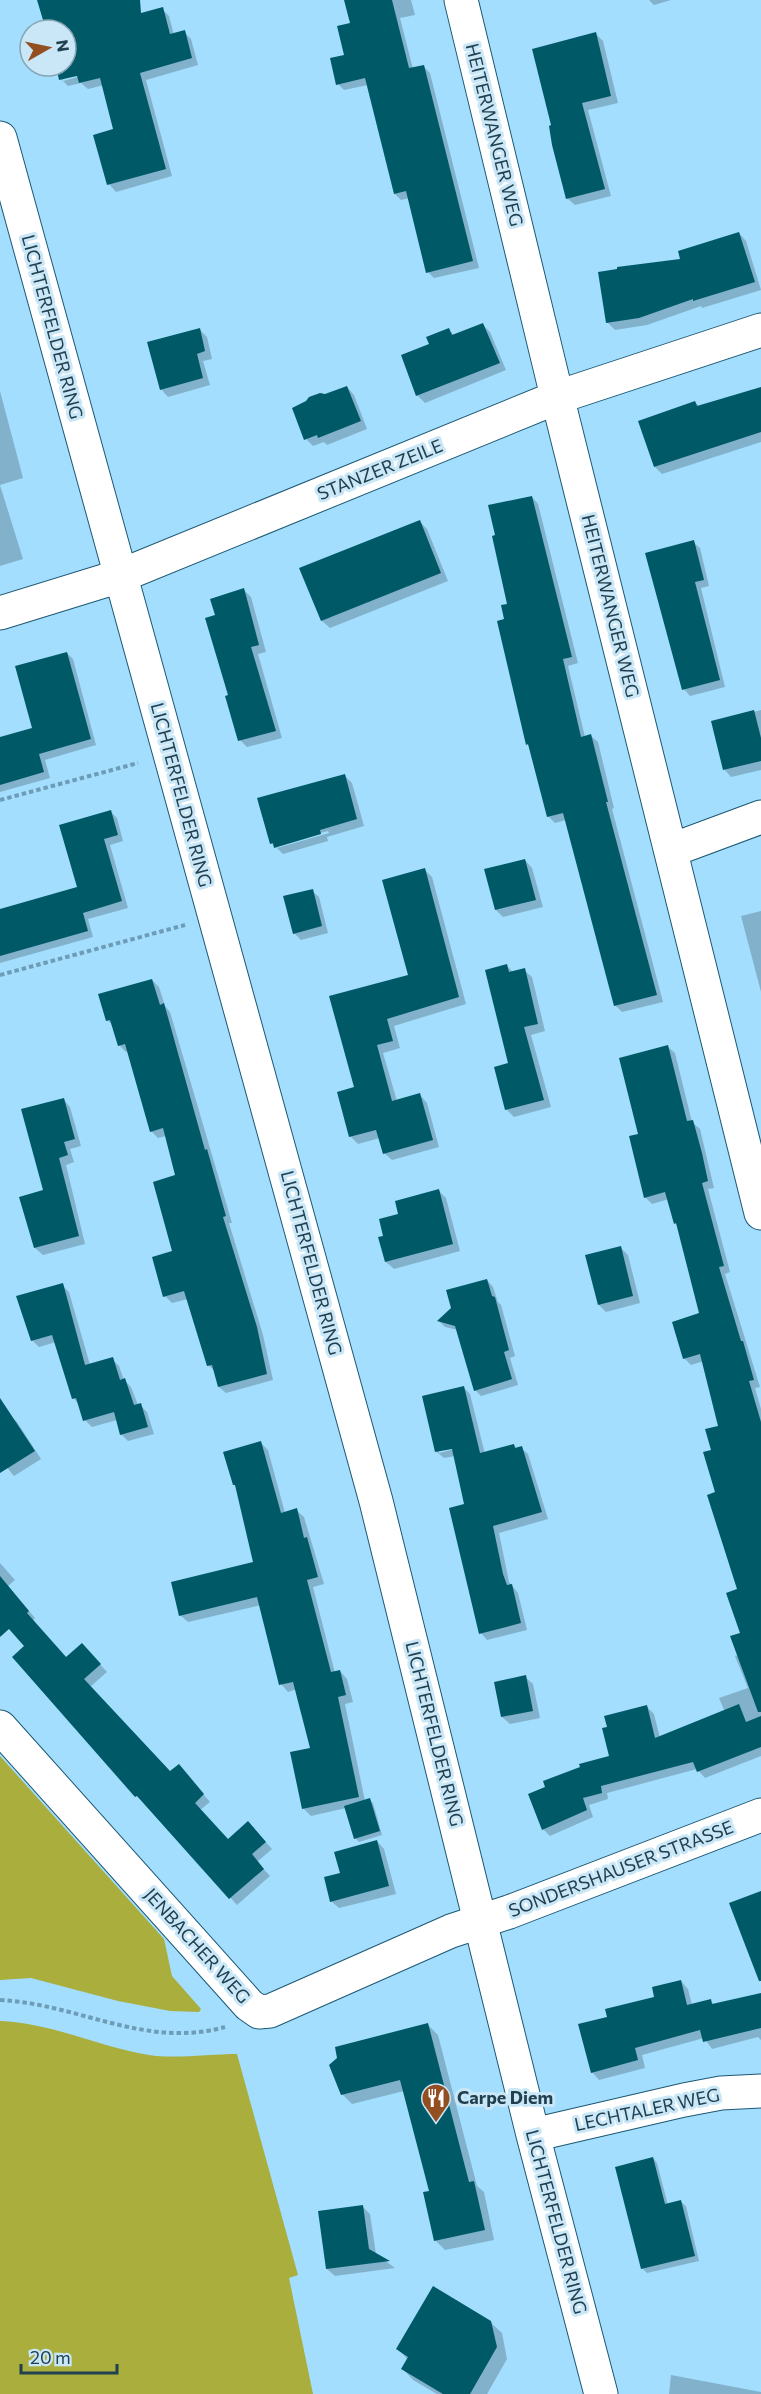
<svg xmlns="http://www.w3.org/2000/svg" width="761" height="2394" font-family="Commissioner,sans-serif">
<rect width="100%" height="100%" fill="#a3defe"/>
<path fill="#a9ae3c" d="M0,1756L164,1939L172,1976L201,2009L199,2012L170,2011L118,2001L31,1978L0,1980Z
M0,2021C52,2023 99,2047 149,2055C172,2059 212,2054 237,2054L298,2275L289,2278L313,2394H0Z"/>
<path fill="#0003" fill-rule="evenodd" d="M38,0H129L133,17L162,9L169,16L174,35L184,32L191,39L198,65L146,80L172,176L116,192L109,184L115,130L104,85L88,89L81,83L68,86L61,79L57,66H66V30H46ZM84,72L85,75L63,81V78Z
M347,0H411L415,15L400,18L413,69L423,66L430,73L479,268L434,278L428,272L410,198L401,200L395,194L368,85L344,90L338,84L352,24Z
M649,0H671L654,5Z
M596,34L603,41L618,103L588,110L611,196L575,205L567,198L554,145Z
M739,233L746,241L761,290L702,308L701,306L647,325L615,330L607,322L682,260Z
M483,325L490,332L506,370L425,403L418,396L403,356L431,345L449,330L455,336Z
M199,329L207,337L212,359L203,361L210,385L168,397L161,389Z
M347,387L354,395L367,429L327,445L324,442L313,446L306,439L325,396Z
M761,388V442L662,474L655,467L695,402L700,407Z
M0,391L23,478L0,485L23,559L0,566Z
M532,497L538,504L578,663L568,666L585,737L591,736L598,742L614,808L612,809L663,1002L622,1012L615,1005L566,820L555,823L548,816L531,748L527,744L506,620Z
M419,521L427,529L448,581L330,628L322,621L301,569Z
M693,542L700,548L709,586L701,588L725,687L690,696L684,689Z
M244,590L251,597L266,652L258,654L282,738L247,747L240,740L230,696L217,616Z
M67,653L73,659L96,745L45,760L50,778L0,792V739L34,729Z
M761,710V770L731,777L724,769L712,723Z
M344,775L352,783L364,826L327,837L328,841L283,854L277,848L329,833L328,831L274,846L271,843Z
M111,812L117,818L123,841L110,845L128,908L88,919L93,937L0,963V911L78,888Z
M525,860L532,868L543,907L503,917L496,910Z
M425,870L432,877L466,1004L394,1026L400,1048L383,1053L397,1101L420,1095L427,1103L439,1147L392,1160L384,1153L380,1138L358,1144L350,1136L356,1088L331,997L410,976Z
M312,891L319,897L328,933L301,940L294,933Z
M761,911V992L741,916Z
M507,966L513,972L524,970L532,977L545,1031L531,1035L551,1107L514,1117L506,1109L510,1064Z
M152,980L159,987L165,1006L170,1012L232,1223H229L263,1335L273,1380L226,1393L219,1387L216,1372L208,1365L188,1299L172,1303L165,1296L174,1252L177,1176L166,1136L158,1138L151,1131L129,1051L126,1052L119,1045L113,1025L107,1020Z
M668,1047L675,1053L692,1122L700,1129L714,1188L708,1189L730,1272L725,1274L760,1387L755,1388L761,1409V1756L705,1778L697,1769L607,1793L608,1799L589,1805L593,1817L550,1836L543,1829L610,1757L647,1707L654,1714L660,1738L725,1712L719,1698L748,1688L735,1656L739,1655L742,1633L739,1590L717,1493L713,1451L720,1427L704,1361L691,1365L684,1358L701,1314L678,1226L675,1223L669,1199L652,1204L645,1197L640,1135Z
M63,1099L70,1107L81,1146L70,1149L74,1162L66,1165L85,1244L43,1255L35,1248Z
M438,1190L446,1198L460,1251L394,1269L386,1262L385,1237L400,1215Z
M620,1247L628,1255L640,1303L606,1312L599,1305Z
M487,1280L493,1287L498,1302L501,1305L515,1356L510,1358L518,1385L481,1396L475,1390L458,1330L445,1327L439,1321Z
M62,1285L69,1292L90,1365L112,1359L119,1366L124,1380L131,1387L138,1405H140L147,1412L154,1434L128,1441L121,1434L117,1420L92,1427L85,1420L79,1404L73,1398L56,1342L39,1347L32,1340Z
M463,1387L470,1394L485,1454L514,1445L517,1449L521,1448L528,1454L548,1519L499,1533L509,1582L518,1593L527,1630L487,1640L481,1633L466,1506L455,1456L444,1458L437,1452ZM459,1448L439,1453V1450Z
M9,1415L17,1422L41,1459L14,1476L0,1459V1421Z
M261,1443L268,1450L285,1513L296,1510L304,1517L324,1584L313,1587L335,1673L340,1671L347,1679L353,1702L345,1704L365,1801L369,1800L373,1803L382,1835L359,1842L355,1838L346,1808L311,1816L304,1809L312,1749L297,1689L288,1692L281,1684L261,1605L188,1622L180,1615L255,1563L237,1488L234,1484Z
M0,1563L15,1580L8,1586L35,1618L33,1620L67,1658L89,1652L107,1672L90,1687L170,1773H185L210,1802L200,1810L228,1840L255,1830L272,1849L257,1862L270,1876L237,1905L137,1796L26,1646L0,1616Z
M525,1677L533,1684L540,1718L510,1724L502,1717Z
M377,1841L384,1849L396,1894L339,1908L331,1901L342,1874Z
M681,1981L688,1989L692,2005L710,2001L715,2005L761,1994V2040L758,2037L712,2049L704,2038L642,2055L645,2068L599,2080L592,2072L608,2018L656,1998Z
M428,2025L438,2035L477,2186L484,2192L494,2240L445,2250L435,2240L430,2192L404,2091L352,2104L342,2094Z
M653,2158L657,2163L668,2205L681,2202L686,2206L699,2261L647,2273L642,2268Z
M363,2207L370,2214L376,2254L395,2268L335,2276L327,2269Z
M490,2322L502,2333L507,2359L487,2394H437L413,2380L403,2369L408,2360L398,2349Z
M671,2375L761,2392V2394H669Z"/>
<path fill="#005966" d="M37,0H140L141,13L163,7L170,34L185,30L192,58L140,73L166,169L107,185L93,135L113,129L100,78L79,83L77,76L59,80L56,66H66V30H46Z
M344,0H392L409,68L424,65L473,261L426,273L406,191L394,194L365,78L336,85L330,58L344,55L337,26L350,23Z
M596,32L611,96L582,103L605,189L566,199L552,145L549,126L551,125L532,49Z
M739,232L755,282L693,301V299L639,318L606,323L598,272L617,269V267L680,259L678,251Z
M483,323L500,363L416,396L401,355L429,344L426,337L449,328L452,335Z
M200,328L205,351L197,354L203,378L160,390L147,342Z
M347,386L361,421L318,438L317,435L304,440L292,408L306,401L309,397L320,393L325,394Z
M761,387V432L654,467L638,421L695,401L697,406Z
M532,496L572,657L563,659L581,737L591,734L608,802H606L657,995L614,1006L563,813L547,817L528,744L526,745L497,621L504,619L501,605L507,604L492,536L495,535L488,505Z
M420,520L441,573L321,621L299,568Z
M694,540L704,580L695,582L720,680L682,690L645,553Z
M244,588L259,645L251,647L276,731L238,741L225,696L228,695L205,618L215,615L210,599Z
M67,652L91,739L39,754L44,772L0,785V737L32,728L15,666Z
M754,710L761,738V761L723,770L711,721Z
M345,774L357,819L320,830L321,834L274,848L273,843L270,844L257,798Z
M111,810L118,835L104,839L122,901L83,913L88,931L0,956V909L77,887L59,825Z
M525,859L536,900L495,910L484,869Z
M425,868L459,997L387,1019L393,1041L377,1045L392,1101L420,1093L433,1140L383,1154L376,1130L349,1137L337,1092L354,1087L329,996L408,975L382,880Z
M313,889L322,926L293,934L283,896Z
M507,964L509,972L525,968L538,1024L524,1027L544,1100L505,1110L494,1067L508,1063L485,970Z
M152,979L160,1005L164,1003L205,1150L207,1149L226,1216L223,1217L257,1327L267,1374L218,1387L212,1365L207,1366L184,1291L163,1297L152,1257L172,1251L153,1182L175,1175L163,1128L150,1132L125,1044L118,1046L110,1020L106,1021L98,994Z
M668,1045L687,1121L693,1120L702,1153L708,1181L702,1183L724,1266L719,1267L741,1341H743L754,1380L749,1381L761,1422V1712H758L730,1636L740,1633L726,1593L737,1589L707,1495L715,1492L703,1452L711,1450L705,1429L718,1426L700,1354L683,1359L672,1322L699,1313L676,1223L674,1224L665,1192L644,1198L629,1136L638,1134L619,1058Z
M64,1098L75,1139L64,1142L68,1155L59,1158L79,1236L34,1248L19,1197L43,1190L21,1109Z
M439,1189L453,1244L385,1262L378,1237L383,1236L379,1219L398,1214L395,1201Z
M621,1246L633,1296L598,1305L585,1255Z
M487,1279L492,1296L495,1297L509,1350L504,1352L512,1379L474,1391L455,1326L437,1321L451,1308L446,1290Z
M63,1283L85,1365L113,1357L120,1380L125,1378L134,1405L141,1403L148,1427L120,1435L114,1412L83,1421L76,1398L72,1399L52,1335L31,1341L16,1296Z
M464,1386L480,1453L514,1444L515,1448L522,1446L542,1512L493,1526L503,1574L507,1585L512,1584L521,1623L479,1634L449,1508L464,1504L452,1449L435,1452L422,1396Z
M0,1398L35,1451L0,1473Z
M261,1441L281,1513L297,1508L304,1538L307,1537L318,1577L307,1580L331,1672L340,1670L346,1695L338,1697L359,1797L302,1809L290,1752L310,1748L293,1682L279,1685L257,1597L179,1616L171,1582L253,1562L235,1485H233L223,1452Z
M0,1576L29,1611L27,1613L66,1657L82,1643L101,1664L84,1679L170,1771L179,1764L204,1794L195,1803L228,1839L248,1821L266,1842L252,1854L264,1869L229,1899L137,1796L135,1797L12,1657L24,1646L9,1629L0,1637Z
M526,1675L533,1711L501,1717L494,1682Z
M739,1704L746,1722L761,1716V1747L697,1772L693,1762L601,1786L602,1793L583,1798L587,1810L542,1830L528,1794L545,1787L543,1781L580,1767L579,1764L609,1756L602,1728L607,1727L604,1716L647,1705L655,1738Z
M370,1798L380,1831L354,1839L344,1806Z
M377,1840L389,1886L330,1902L324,1877L340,1873L334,1852Z
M761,1891V1981H759L729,1903Z
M681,1980L687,2005L711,1999L712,2004L761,1993V2028L703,2042L700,2030L635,2048L638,2060L591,2073L578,2024L607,2017L605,2009L654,1997L652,1987Z
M428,2023L469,2182L474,2181L485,2230L434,2241L423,2192L429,2191L400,2080L341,2095L329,2065L337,2058L335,2047Z
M653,2157L665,2204L681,2200L695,2256L641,2269L615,2167Z
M363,2205L369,2249L390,2261L326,2269L318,2211Z
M433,2286L491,2321L497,2347L470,2394H443L401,2369L408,2357L396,2349Z"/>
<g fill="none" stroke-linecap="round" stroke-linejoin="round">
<g stroke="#1d5873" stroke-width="35">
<path id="minor" d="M461,0L553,380L761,1213
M0,138L376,1501L533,2135L601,2394
M0,613L120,576L558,397L761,330
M672,850L761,817
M0,1727L249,2005L259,2012L270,2011L451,1931L509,1912L761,1815
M533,2135L684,2100L721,2093L761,2091"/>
</g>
<path stroke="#6d9cb6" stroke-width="4" stroke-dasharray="4.5 3" stroke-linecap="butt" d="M0,800L138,763
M0,975L185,925
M0,2000C79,2004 145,2049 225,2027"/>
<use href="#minor" stroke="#fff" stroke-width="33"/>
</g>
<defs>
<g id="restaurant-pin" transform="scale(1.5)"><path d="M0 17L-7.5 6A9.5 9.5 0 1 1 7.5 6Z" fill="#934f21" stroke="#cae7f7"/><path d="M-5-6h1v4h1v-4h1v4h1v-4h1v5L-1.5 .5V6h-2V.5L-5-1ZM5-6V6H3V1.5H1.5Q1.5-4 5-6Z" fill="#fff"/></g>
</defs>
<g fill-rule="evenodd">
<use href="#restaurant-pin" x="436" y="2098"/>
</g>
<g text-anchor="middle" stroke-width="6" stroke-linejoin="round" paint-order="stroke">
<g font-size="18" fill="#203f4f" stroke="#cae7f7">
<text transform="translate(494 135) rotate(76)" y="6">HEITERWANGER WEG</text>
<text transform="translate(52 327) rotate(75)" y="6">LICHTERFELDER RING</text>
<text transform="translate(380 470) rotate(-22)" y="6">STANZER ZEILE</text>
<text transform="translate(610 606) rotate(76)" y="6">HEITERWANGER WEG</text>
<text transform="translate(181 795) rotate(75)" y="6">LICHTERFELDER RING</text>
<text transform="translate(311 1263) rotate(75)" y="6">LICHTERFELDER RING</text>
<text transform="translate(434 1734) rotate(76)" y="6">LICHTERFELDER RING</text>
<text transform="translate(621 1869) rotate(-21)" y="6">SONDERSHAUSER STRASSE</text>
<text transform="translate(197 1946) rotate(48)" y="6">JENBACHER WEG</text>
<text transform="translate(647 2110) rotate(-12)" y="6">LECHTALER WEG</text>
<text transform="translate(556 2222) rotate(75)" y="6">LICHTERFELDER RING</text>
</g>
<g font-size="18" font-weight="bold" fill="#203f4f" stroke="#cae7f7" text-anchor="start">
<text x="457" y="2104">Carpe Diem</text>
</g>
</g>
<g transform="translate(48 48) rotate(81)"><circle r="28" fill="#cae7f7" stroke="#86a4b4" stroke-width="1.5"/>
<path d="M0-4.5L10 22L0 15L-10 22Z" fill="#934f21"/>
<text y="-9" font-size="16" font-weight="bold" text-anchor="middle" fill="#203f4f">N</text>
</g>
<path d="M21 2364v9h96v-9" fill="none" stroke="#203f4f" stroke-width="3"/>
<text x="30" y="2364" font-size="18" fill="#203f4f" stroke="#cae7f7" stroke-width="4.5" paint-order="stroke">20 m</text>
</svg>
